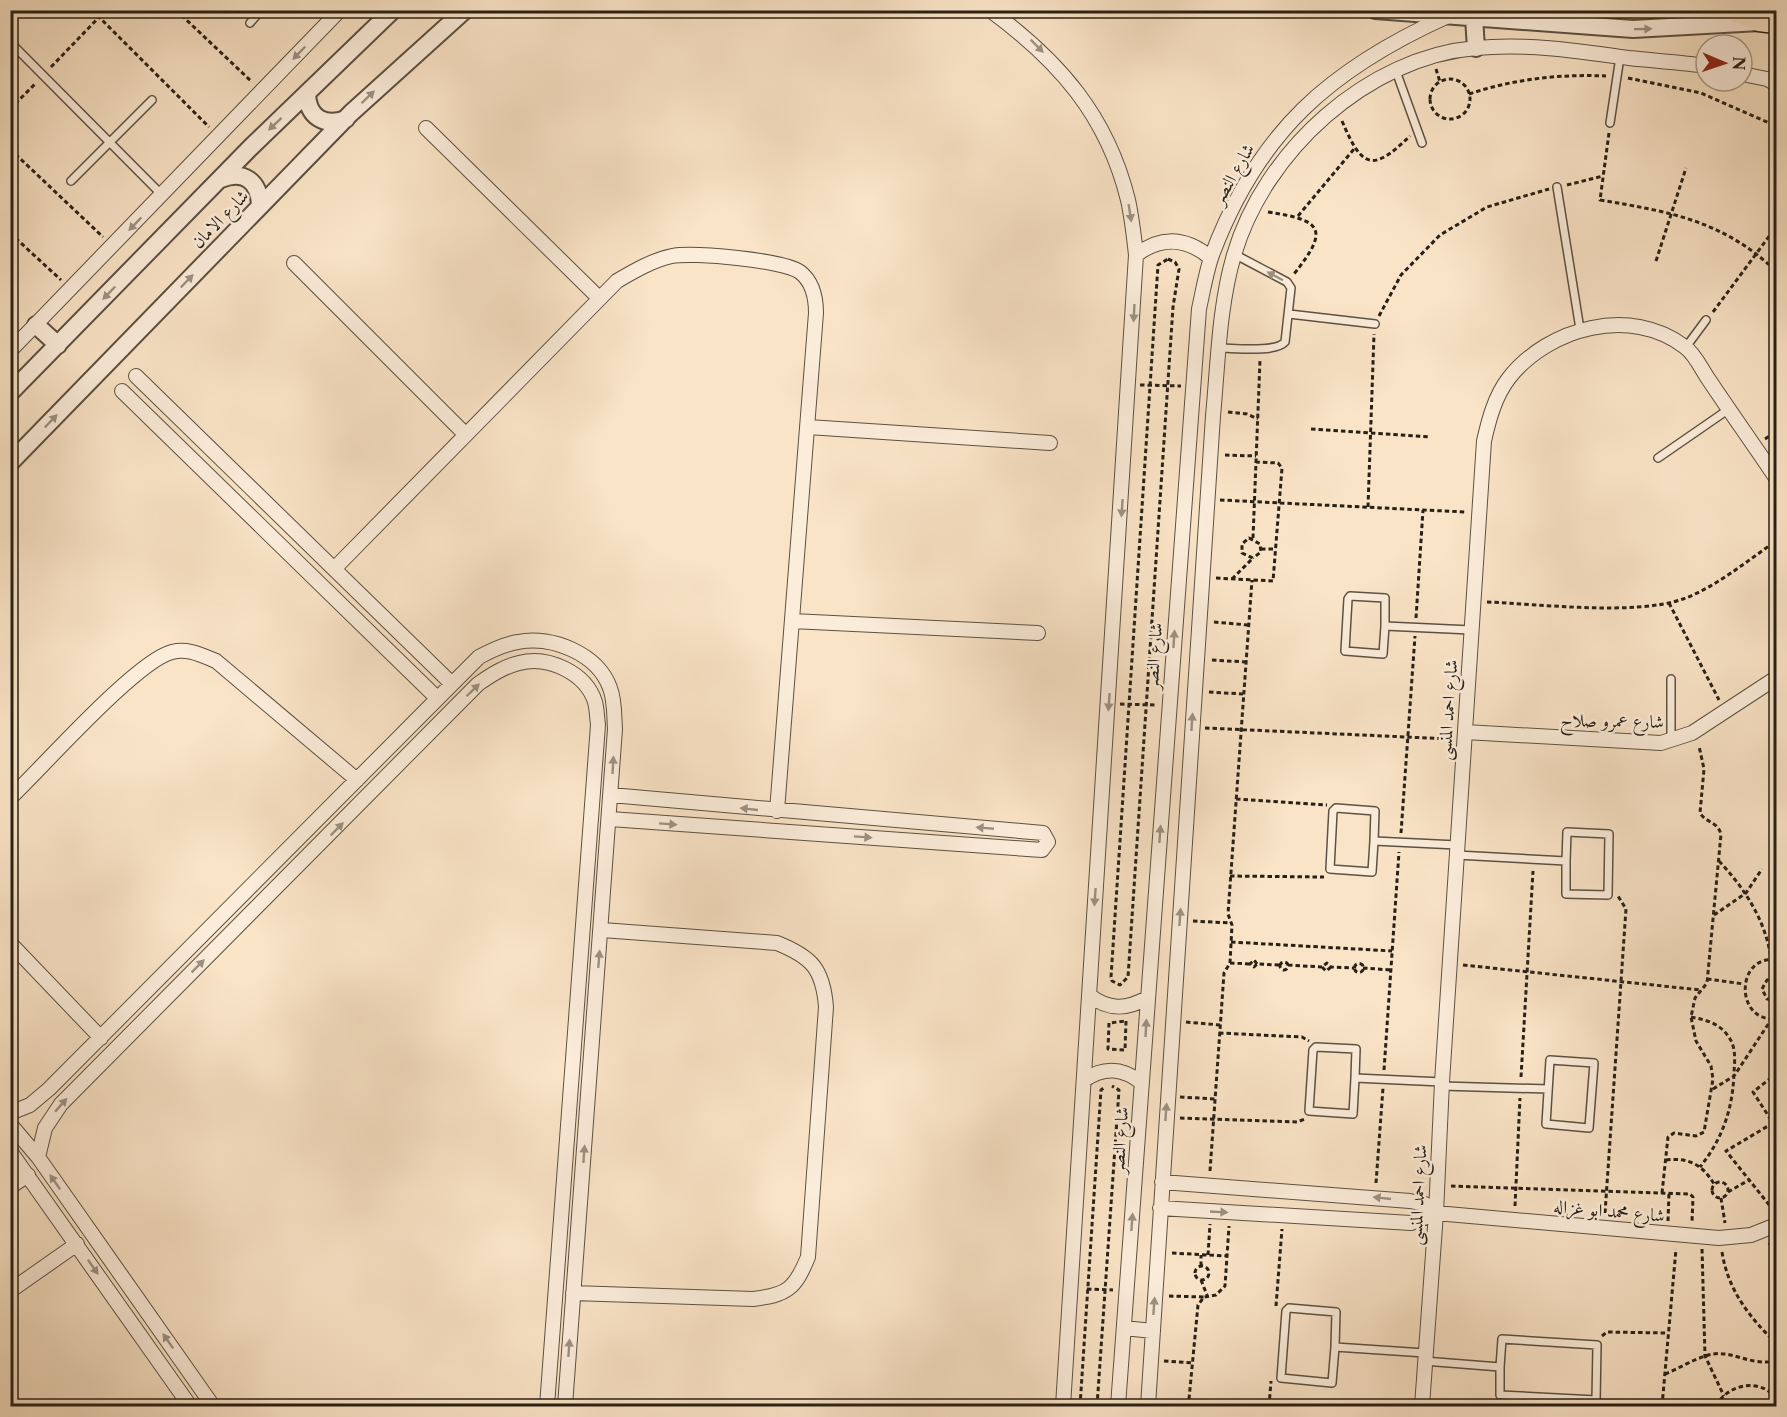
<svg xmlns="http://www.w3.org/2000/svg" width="1787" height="1417" font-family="'Libre Caslon Text',Amiri,serif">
<rect width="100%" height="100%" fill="#fae4c7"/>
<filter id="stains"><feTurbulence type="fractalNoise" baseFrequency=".00333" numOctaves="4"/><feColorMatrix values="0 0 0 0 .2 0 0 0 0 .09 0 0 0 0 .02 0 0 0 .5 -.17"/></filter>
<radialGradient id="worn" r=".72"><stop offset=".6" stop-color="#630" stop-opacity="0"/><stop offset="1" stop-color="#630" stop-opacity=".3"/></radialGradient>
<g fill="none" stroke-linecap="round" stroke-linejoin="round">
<g stroke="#5c5142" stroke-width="10">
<path id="service" d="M250,23L261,10
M10,42L163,196
M1396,71L1422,143
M1610,123L1620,57
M71,181L152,100
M1557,187L1580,329
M1289,314L1375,324
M1686,347L1706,320
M1219,348C1234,348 1275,353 1285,342L1291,288L1287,282L1234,254
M1658,458L1729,409
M1385,626L1383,654L1345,651L1348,599L1350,596L1385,598V626L1471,630
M1671,741V679
M1374,841L1372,872L1330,869L1333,811L1336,808L1375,811L1374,841L1457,845
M1457,855L1566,861V894L1608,895L1609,834L1567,832L1566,861
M1550,1060L1594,1063L1589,1128L1546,1124Z
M1355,1078L1353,1114L1309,1111L1313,1050L1316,1047L1356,1049L1355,1078L1442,1082
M1442,1086L1548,1089
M1335,1347L1332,1383L1281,1378L1286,1311L1289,1308L1336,1312L1335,1347L1425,1353
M1424,1361L1500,1367V1395L1596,1400L1597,1345L1502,1339L1500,1367"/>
</g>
<g stroke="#5c5142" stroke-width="16">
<path id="minor" d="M990,10C1059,61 1107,115 1128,200C1132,218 1134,237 1136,255L1063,1406
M1742,74L1767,79L1776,84
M426,128L599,298
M1136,255C1162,235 1187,238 1211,258
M294,263L465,434
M10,351L340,10
M136,376L451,683
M122,391L437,698
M808,427L1050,443
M334,569L617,281C634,271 653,260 672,256C692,252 784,260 800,272C813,282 816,297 816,313L777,811
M792,621L1038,633
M1465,732L1661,743L1692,733L1776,678
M10,798C42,768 136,661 172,652C188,648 201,655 216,661L357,780
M610,819L1042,850L1048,842L1043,833L611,795
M10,943L101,1038
M1089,995C1108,1010 1126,1010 1147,998
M1084,1080C1105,1066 1123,1068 1142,1083
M10,1113L30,1105L49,1089L479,657C492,650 504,644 518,642C552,635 598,654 610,688C615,701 614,716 615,729L565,1406
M10,1124L38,1157L213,1406
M10,1151L190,1406
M38,1157L45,1128L61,1104L478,684C491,675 503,667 519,663C548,655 586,673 595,702C597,709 597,718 598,725L547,1406
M1162,1182L1410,1201L1425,1204L1436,1213
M10,1187L28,1175
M1160,1208L1411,1223L1436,1213L1719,1238L1751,1235L1776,1225
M10,1291L77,1244
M573,1293L753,1299C787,1295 795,1289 808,1257L826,1007C823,969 812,957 777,943L602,930
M1124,1328L1153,1331
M1118,1406L1199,309C1203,291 1206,272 1212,255C1258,132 1330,69 1448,16
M1148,1406L1213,416C1218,363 1219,306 1234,255C1264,152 1367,57 1476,48C1526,43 1579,51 1629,58C1655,61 1681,62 1706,66
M1422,1406L1436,1213L1442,1082L1484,441C1489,419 1495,396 1509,378C1548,328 1631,305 1685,347C1695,354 1702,370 1709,380C1731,413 1754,445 1776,478"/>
</g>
<g stroke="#5c5142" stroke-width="20">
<path id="tertiary" d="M1375,10L1633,29L1760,22
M1474,18L1476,48
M307,94C308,117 324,127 346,119
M221,179C244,170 259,181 260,205
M36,325L58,345
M10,393L250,148L393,10
M10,463L351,113L465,10"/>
</g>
<g stroke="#282016" stroke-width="27">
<path id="motorway" d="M1737,10L1759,19L1776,21"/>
</g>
<path stroke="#282016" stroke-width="3" stroke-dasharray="4.5 3" stroke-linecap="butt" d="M92,10L209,127
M176,10L252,82
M51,67L106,10
M1436,69L1440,82
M1628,78L1701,93L1776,126
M1430 99a20 20 0 1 1 40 0a20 20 0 1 1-40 0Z
M1469,94C1514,79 1559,74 1606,76
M10,109L36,83
M1342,121C1362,168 1372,173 1410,136
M1609,133L1600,200C1670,212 1722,220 1776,271
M10,149L103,237
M1567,185L1603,176
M1268,212C1322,220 1330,229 1294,274
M1298,216L1354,149
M10,233L61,280
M1168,259L1175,262L1179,269L1173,307L1128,977L1120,985L1112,981L1111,977L1158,265Z
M1656,261L1686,168
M1713,312L1776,227
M1379,316L1401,275L1440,235L1487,207L1549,189
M1140,385L1181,386
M1228,412L1247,414L1258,419
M1311,429L1430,437
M10,432L16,438
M1765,439L1776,432
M1225,455L1256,456
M1220,500L1465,512
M1368,507L1374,334
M1253,538L1260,360
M1261,549H1274
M1216,578L1273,581L1282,468L1278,463L1256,462
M1232,579L1253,558L1242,553V544L1249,538L1260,544L1261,552L1253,558
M1487,602C1541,604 1634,616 1683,599C1716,587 1747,561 1776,541
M1669,603L1719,700
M1416,618L1423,510
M1214,622L1248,625
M1212,660L1246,662
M1209,692L1243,694
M1120,704L1155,705
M1205,728L1451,739
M1236,799L1327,805
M1401,833L1415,636
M1719,861C1749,893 1773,932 1772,978
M1230,876L1324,877
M1714,915L1746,893L1762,869
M1193,921L1231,923
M1231,942L1392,951
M1776,960C1736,954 1734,1022 1776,1019
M1280 966a4 4 0 1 1 8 0a4 4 0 1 1-8 0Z
M1230,963L1250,964
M1354.5 968a4.5 4.5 0 1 1 9 0a4.5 4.5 0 1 1-9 0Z
M1257,964L1254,960L1250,964L1254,967L1257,964L1280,965
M1288,965L1322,967
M1463,965L1701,990
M1331,967L1326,971L1322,967L1327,963L1331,967L1354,968
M1363,968L1391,970
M1776,978L1767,980L1762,989L1767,999L1776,1000
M1707,979L1744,984
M1691,1017C1706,1020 1719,1023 1728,1036C1736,1046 1735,1059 1734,1072C1733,1108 1723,1138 1700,1167
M1775,1019L1776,1040
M1126,1021L1125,1050L1108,1049L1109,1023Z
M1186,1022L1220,1025
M1219,1033L1302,1037L1309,1041
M1384,1070L1399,852
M1521,1077L1533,871
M1713,1089L1734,1076L1771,1020L1772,1001
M1180,1097L1215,1099
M1180,1118L1297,1122L1305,1119
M1666,1160C1688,1157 1703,1165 1714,1184
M1210,1171L1224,973L1230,963L1232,925L1228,914L1252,580
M1712 1190a8 8 0 1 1 16 0a8 8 0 1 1-16 0Z
M1376,1183L1383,1088
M1451,1186L1690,1194L1693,1197L1692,1222
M1728,1192L1749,1180
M1662,1193L1668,1137L1674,1133L1696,1136L1704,1132L1713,1079L1711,1066L1696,1041L1691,1017L1695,998L1707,983L1721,834C1717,821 1706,823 1700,813L1704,769L1699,746
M1721,1198L1725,1223
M1515,1206L1520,1098
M1774,1211L1726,1151L1773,1123L1753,1092L1776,1074
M1605,1213L1626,909L1618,896
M1668,1221L1669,1193
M1769,1243L1776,1253
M1702,1249L1705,1356L1724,1396
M1722,1252C1728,1290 1749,1317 1776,1343
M1172,1253L1227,1256
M1208,1255L1210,1224
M1201,1266V1255
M1195 1273a7 7 0 1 1 14 0a7 7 0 1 1-14 0Z
M1201,1280L1207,1295
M1087,1289L1113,1290
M1169,1296L1204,1297
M1276,1306L1282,1229
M1602,1336L1607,1332L1668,1333
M1164,1361L1193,1363
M1665,1374C1680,1368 1697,1357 1713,1354C1734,1351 1750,1366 1776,1361
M1189,1399L1198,1305L1204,1297L1216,1295L1225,1286L1229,1226
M1080,1406L1101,1090L1105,1087
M1097,1406L1119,1090L1112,1086
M1180,1406L1189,1399L1197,1406
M1269,1406L1271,1381
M1662,1406L1676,1249
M1716,1406C1728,1384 1758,1378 1776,1397"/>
<use href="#service" stroke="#fceddb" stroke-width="7"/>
<use href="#minor" stroke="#fceddb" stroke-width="14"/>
<use href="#tertiary" stroke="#fceddb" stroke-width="16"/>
<use href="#motorway" stroke="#fae4c7" stroke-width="24"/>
</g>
<defs><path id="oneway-solid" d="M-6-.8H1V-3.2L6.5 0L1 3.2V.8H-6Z" transform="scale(1.5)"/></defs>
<g fill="#9d9182">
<use href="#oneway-solid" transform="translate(1643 29) rotate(-1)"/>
<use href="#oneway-solid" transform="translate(1037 46) rotate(45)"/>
<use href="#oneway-solid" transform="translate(299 53) rotate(134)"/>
<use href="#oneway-solid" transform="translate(368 97) rotate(-44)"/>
<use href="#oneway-solid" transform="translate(275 124) rotate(137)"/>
<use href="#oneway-solid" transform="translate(1130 213) rotate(81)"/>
<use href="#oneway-solid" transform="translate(135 224) rotate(134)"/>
<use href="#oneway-solid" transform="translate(1275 276) rotate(-152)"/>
<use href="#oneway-solid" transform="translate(187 281) rotate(-46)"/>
<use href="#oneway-solid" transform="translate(109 293) rotate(134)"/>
<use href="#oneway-solid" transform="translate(1134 313) rotate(93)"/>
<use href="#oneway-solid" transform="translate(51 421) rotate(-46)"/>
<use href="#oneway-solid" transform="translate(1122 508) rotate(94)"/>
<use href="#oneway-solid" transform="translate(1174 639) rotate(-86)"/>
<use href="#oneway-solid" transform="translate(473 690) rotate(-44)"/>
<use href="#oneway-solid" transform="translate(1109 702) rotate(94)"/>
<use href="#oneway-solid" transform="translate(1192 722) rotate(-86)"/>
<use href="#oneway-solid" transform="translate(613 765) rotate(-87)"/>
<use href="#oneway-solid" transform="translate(749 809) rotate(-174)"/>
<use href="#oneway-solid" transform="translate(668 824) rotate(4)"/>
<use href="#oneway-solid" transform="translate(985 828) rotate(-175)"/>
<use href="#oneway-solid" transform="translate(337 829) rotate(-45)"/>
<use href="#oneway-solid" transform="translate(1160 834) rotate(-86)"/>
<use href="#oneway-solid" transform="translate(863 837) rotate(4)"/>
<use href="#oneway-solid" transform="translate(1095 897) rotate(94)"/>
<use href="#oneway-solid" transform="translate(1180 917) rotate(-86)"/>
<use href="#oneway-solid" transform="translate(599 959) rotate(-85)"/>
<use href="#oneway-solid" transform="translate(198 966) rotate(-45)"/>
<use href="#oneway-solid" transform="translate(1146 1028) rotate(-87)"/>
<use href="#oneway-solid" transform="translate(61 1105) rotate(-49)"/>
<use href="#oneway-solid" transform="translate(1166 1112) rotate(-86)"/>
<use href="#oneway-solid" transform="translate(584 1154) rotate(-86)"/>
<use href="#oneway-solid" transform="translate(55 1182) rotate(-125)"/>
<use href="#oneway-solid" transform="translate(1382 1198) rotate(-174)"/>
<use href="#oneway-solid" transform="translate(1219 1212) rotate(3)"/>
<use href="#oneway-solid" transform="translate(1132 1222) rotate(-86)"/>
<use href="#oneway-solid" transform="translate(93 1267) rotate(55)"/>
<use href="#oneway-solid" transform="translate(1154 1306) rotate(-86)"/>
<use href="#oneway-solid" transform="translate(168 1341) rotate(-125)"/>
<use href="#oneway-solid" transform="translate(569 1348) rotate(-86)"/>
</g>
<g text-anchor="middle" stroke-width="5" stroke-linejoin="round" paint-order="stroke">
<g font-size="18" fill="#282016" stroke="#fceddb">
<text transform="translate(1233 174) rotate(-60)" y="6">شارع النصر</text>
<text transform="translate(220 219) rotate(-46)" y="6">شارع الامان</text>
<text transform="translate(1154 656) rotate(-86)" y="6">شارع النصر</text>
<text transform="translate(1448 710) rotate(-86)" y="6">شارع احمد المنسى</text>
<text transform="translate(1612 721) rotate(1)" y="6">شارع عمرو صلاح</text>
<text transform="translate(1120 1140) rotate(-86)" y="6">شارع النصر</text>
<text transform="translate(1418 1195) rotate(-87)" y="6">شارع احمد المنسى</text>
<text transform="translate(1609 1211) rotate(5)" y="6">شارع محمد ابو غزاله</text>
</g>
</g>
<rect width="1787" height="1417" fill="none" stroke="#fae4c7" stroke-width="36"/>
<rect x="12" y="12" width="1763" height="1393" fill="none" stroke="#282016" stroke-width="3"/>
<rect x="18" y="18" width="1751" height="1381" fill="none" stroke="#282016" stroke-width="1.5"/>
<g transform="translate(1724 63) rotate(92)"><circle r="28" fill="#fceddb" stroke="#a79b8c" stroke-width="1.5"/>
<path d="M0-4.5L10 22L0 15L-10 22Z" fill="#8f2418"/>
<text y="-9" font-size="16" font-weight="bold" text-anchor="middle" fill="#282016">N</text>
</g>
<rect width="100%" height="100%" filter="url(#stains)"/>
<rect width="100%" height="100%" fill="url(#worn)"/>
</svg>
